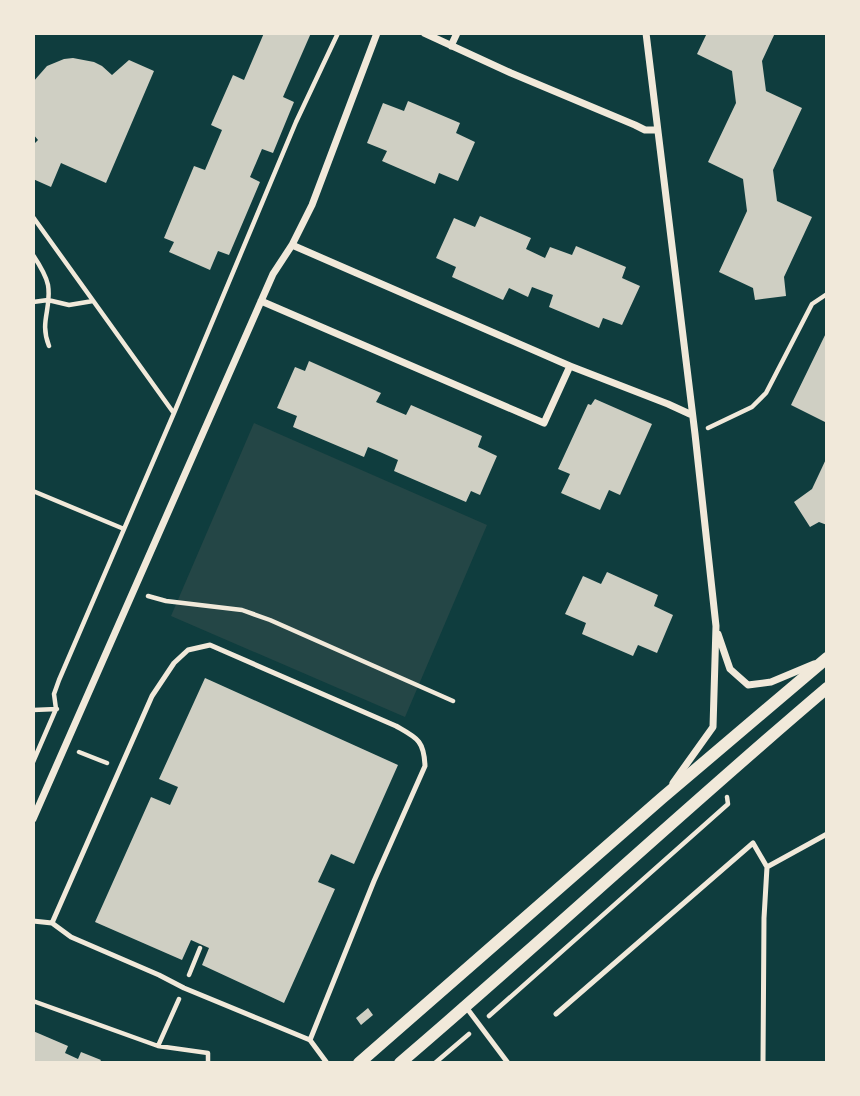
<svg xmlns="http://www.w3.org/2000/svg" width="860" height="1096" font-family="'Asap Condensed',sans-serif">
<rect width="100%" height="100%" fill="#0f3d3e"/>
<path fill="#244646" d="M254,423L487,525L405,717L171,616Z"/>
<path fill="#cfcfc3" d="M264,33H311L283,97L294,102L273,153L262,149L250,177L260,182L229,255L218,251L210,270L169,252L174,242L164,238L194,166L205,170L222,130L211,125L233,75L244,80Z
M707,33H775L762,61L766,91L802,108L773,170L777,201L812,217L784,277L786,296L755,300L753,288L719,272L747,211L743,179L708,162L736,103L732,71L697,54Z
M73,58L94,62L102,66L112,75L129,60L154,71L106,183L61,163L51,187L33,179V145L38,140L33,134V82L47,66L64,59Z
M408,101L460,123L456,133L475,142L458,181L439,173L435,184L382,161L387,151L367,143L383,103L404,111Z
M480,216L531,238L526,249L545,258L550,247L572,255L576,246L626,267L622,278L640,286L622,325L603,318L599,328L549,307L553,295L532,287L528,297L509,288L503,300L452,277L456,267L436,258L454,218L475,227Z
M827,331V423L791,405Z
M309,361L381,393L376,402L406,415L411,405L482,436L478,447L497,456L480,495L471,491L466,502L394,471L398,460L380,452L368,447L364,457L293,427L297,416L277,408L295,367L305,371Z
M595,399L652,424L620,495L609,490L600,510L561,493L570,474L558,469L588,404L591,405Z
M827,457V525L819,522L810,527L794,502L812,489Z
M607,572L658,595L654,606L673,615L657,653L638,645L633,656L582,634L586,623L565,614L583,576L601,584Z
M205,678L398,765L354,864L331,854L318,882L335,889L284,1003L202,965L209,948L191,940L182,960L95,922L151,797L170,805L178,787L159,779Z
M368,1008L373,1015L361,1025L356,1018Z
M33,1031L68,1046L65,1053L78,1059L81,1052L101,1060L99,1063H33Z"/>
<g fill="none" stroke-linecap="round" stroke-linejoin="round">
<path stroke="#f1e9da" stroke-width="4.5" d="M33,217L173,412
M33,255C39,264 46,275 48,285C52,309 39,321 49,346
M33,302L48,300L69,305L93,301
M708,428L752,407L766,393L812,304L827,294
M33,491L124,529
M148,596L166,601L242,610L270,620L453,701
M33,710L57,709
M79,752L107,763
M33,762L56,709L54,694L59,680L174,413L296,122L338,33
M189,975L200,948
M33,1001L158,1046L208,1053V1063
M489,1016L728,804L727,797
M158,1046L179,999
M435,1063L469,1034"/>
<path stroke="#f1e9da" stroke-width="5" d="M767,867L827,834
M33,921L52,923L71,937L159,975L184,988L310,1040L327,1063
M52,923L152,696L174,663L188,650L210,645L396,726C417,738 424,740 425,766L374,881L310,1040
M466,1007L508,1063
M556,1014L753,843L767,867L764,918L763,1063"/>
<path stroke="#f1e9da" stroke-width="7" d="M424,33L511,73L635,125L645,130H657
M646,33L695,434L716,626L713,727L673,783
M451,46L457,33
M261,301L544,423L570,366L292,245
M570,366L668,404L692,415
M718,634L730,669L748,685L771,682L814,664
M33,819L273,274L292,245L312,205L377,33"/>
<path stroke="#f1e9da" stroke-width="12" d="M359,1063L662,798L827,658
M400,1063C544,940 682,811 827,688"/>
</g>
<rect width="860" height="1096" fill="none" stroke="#f1e9da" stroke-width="70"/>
</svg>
